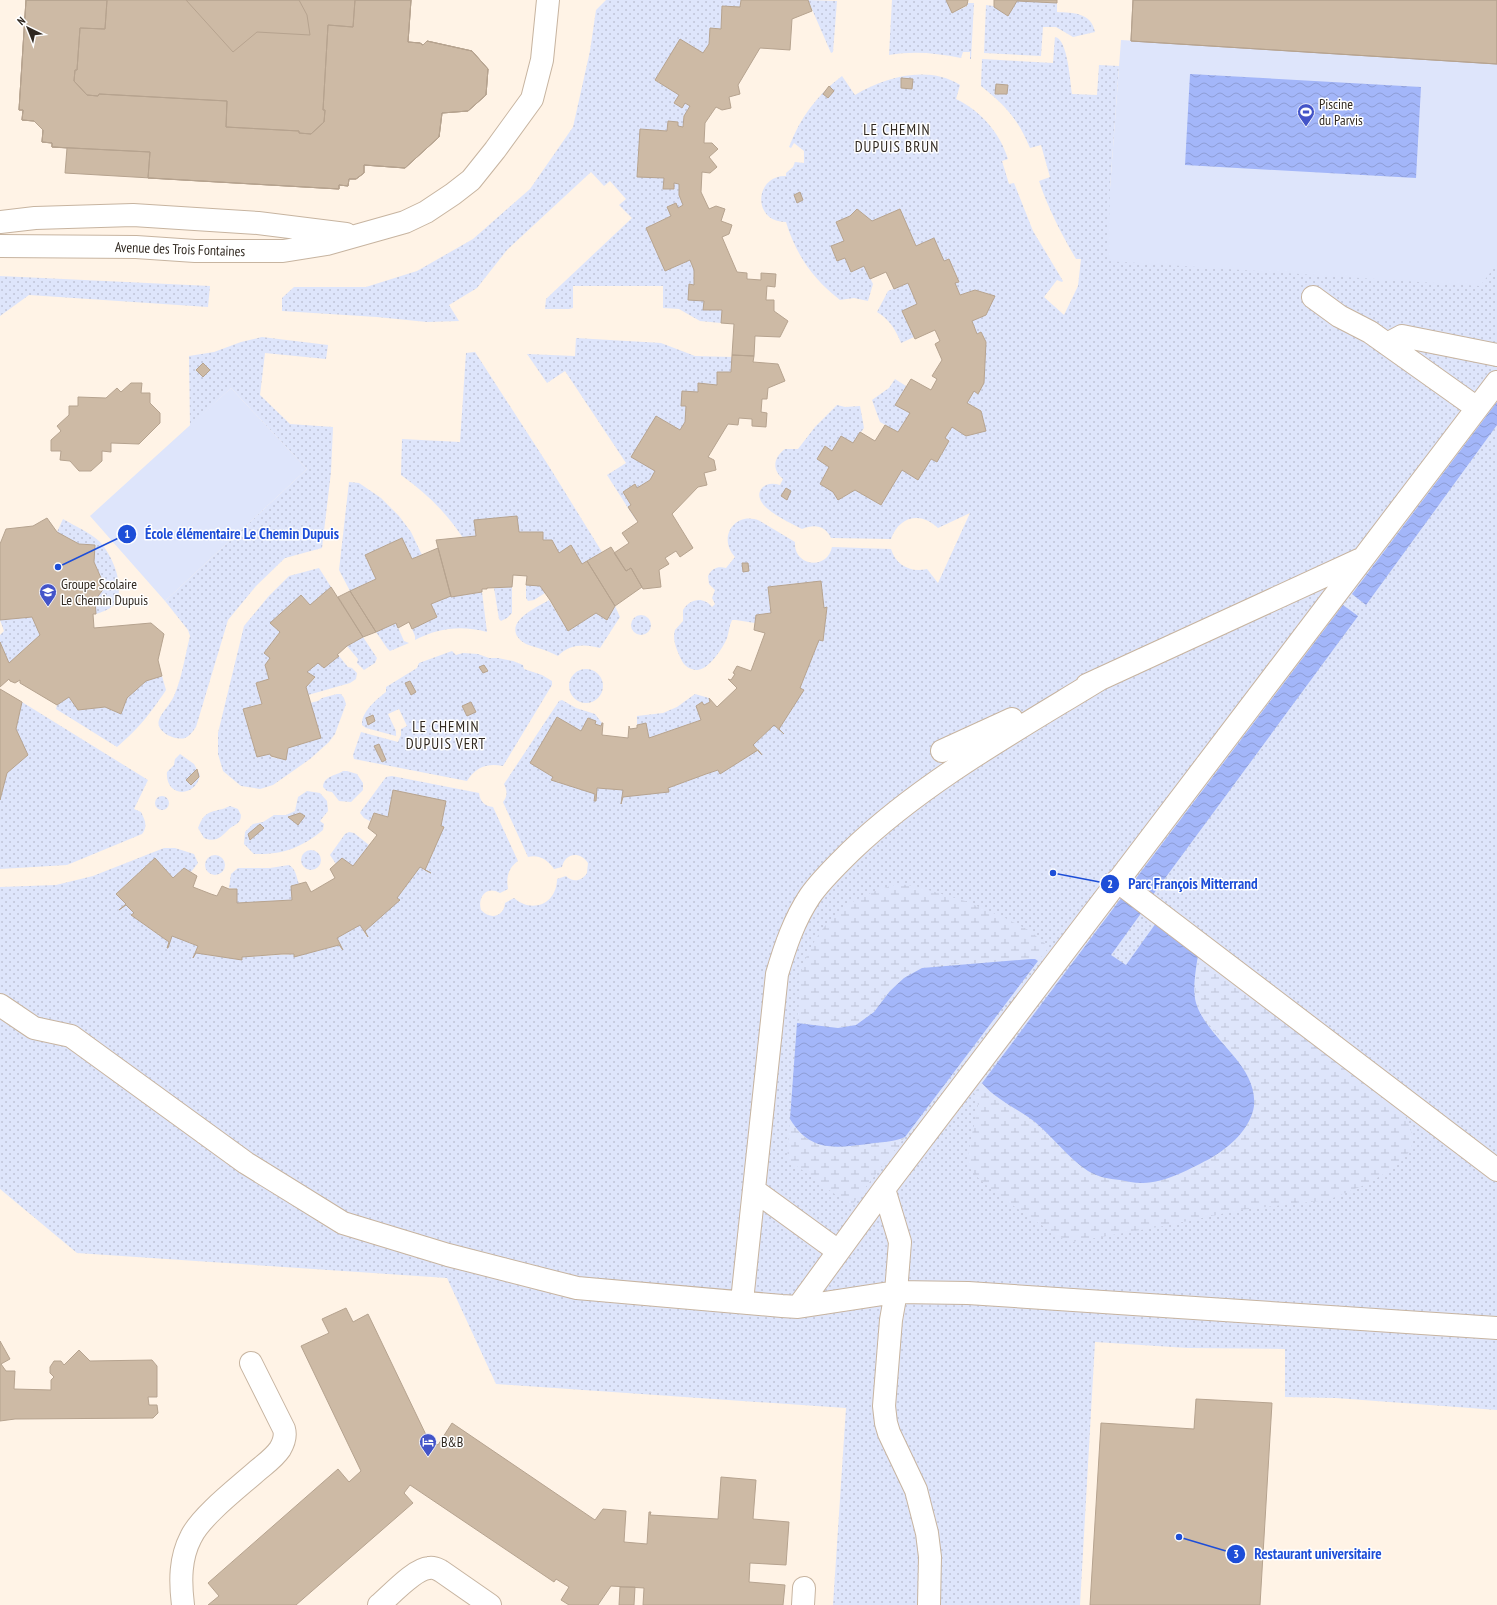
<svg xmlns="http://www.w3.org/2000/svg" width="1497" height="1605" font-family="'PT Sans Narrow',sans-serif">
<defs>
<pattern id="grass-dots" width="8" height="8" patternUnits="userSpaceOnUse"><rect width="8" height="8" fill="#dee5fb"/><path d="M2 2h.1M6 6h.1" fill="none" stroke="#bfc4d7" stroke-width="1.8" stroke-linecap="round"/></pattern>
<pattern id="wetland-marsh" width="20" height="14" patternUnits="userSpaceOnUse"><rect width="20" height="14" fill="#dee5fb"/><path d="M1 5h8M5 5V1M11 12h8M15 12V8" fill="none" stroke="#bfc4d7"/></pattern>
<pattern id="water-waves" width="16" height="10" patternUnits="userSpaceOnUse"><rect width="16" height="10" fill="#a3b6f9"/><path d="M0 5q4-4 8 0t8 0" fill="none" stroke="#8d9cd5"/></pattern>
</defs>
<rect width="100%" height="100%" fill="#fff3e6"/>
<path fill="url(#grass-dots)" d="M606,0H741L740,7L722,6L721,29L710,28L709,44L703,53L680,39L655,80L679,95L674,103L682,108L685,103L690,106L684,116L683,127L678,126V122L669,121L667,131L640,129L637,176L664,178V189H673L674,183L679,184V195L683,205L678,208L676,203L667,207L671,216L646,228L665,271L690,260L694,270V285H689L704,301V310H722L721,323L700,321L679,309L663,308V286H573V308L569,309H545L546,299L632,218L619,205L626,199L610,181L604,186L591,172L507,250L477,288L449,305L459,321L427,322L377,317L282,311V298L294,287H366L417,271L473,239L530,189L573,127L590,51L596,10Z
M808,0L837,1L833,52L831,53Z
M892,0H946L952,13L967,6L968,3H974L971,59H970V52H963L961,58C936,53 913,51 889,55Z
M1017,1L1057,3V12C1073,13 1091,12 1095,32L1073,37L1056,27H1043L1041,56L984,53L986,5L993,6L1008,16Z
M1055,37C1068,39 1070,82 1072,94L1097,95L1099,65L1119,66L1110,188L1497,64V1410L1336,1398L1285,1397V1349L1188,1348L1095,1342L1080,1605H833L846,1408L496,1384L447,1278L77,1253L0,1189V887L56,885L93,876L164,848H175L194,854L198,863L191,872L184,868L173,878L155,858L116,894L126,904L120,909L126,905L134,913L132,916L169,942L167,948L172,936L198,946L193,958L196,953L241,960L242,957L294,954V957L339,945L342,950L337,938L360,925L367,937L365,931L397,898L420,867L430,874L425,870L444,827L441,826L445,801L393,790L388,817L374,813L370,821L364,818L360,813L361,811L386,777L392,776L479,793C480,802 485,806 493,807L518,861C508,868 506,878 508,889L500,893C487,885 477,897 481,910C490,920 504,917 505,903L514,898C532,914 557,904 557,879L566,876C573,883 582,881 587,873L588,863C580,851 565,853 562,867L554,869C548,860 539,854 528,857L503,802C508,796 507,790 504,784L559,701L562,700L576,708L595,714L602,723L601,726L595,724L596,721L588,719L581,731L557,717L530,763L553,777L552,780L595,794V801L597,788L623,790L622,804L623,797L668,788L718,770L720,774L758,750L763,754L753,745L774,725L784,734L779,729L803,690L800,688L819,640L823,641L827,608H824L821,581L768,587L771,613L756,615L755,623L736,620H732C729,626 729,632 727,638C723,648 708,671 696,670C689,669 684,666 681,659C677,650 672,640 675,630L683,621V610C690,599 703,596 712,607L715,604L712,598L715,590L709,584L708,576C712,568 718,566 726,568L735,557C717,538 735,510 760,521L795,542C793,566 827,571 832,547L891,549C896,565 910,573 927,569L938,583L970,513L938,528C921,511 899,516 891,539L831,538C825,525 814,524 802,529C791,523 748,505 762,488C767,483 773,483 780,485L783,479C772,470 773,458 785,449H798L815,427L837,405L845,407L860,406L864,428L853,443L832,451L825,446L817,459L829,467L820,484L833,492L838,500L855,490L881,505L902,470L918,480L931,459L937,462L949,441L945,438L952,427L966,436L986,431L981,411L967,403L974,391L978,394L984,383L986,342L981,332L977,334L972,321L986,315L994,296L975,290L960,295L955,283L959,281L949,259L944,261L934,238L916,246L900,209L872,221L857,209L850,216L836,222L844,241L831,247L837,261L845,258L851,272L864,266L873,284L868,301L854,298L840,300C813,279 796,255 786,222C752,223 754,175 786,176V173L793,167L795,162L804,163V151L794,143L791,148L789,147C800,118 817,95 842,76L855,95C885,77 928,65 960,85L956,99C981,111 1000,133 1008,159L1002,161L1009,184L1014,183L1033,231L1063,281L1062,282L1057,280L1044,297L1064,315L1078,286L1081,259H1076C1061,233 1048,208 1039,181L1050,177L1041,145L1030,148C1018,119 1005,105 981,86L982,59L1053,63Z
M0,276L210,286L208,307L29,295L0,316Z
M908,283L917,304L902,311L914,337L901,343C896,330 889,319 877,312L888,291Z
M262,337L328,345L326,359L265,353L260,395L290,424L333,427L331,472L322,548L285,558L256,586L228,620L196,727C193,731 190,736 185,738C176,741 155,732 159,720C161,713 170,705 174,696C182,678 185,656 190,636L188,630L165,601L307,469L231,388L190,426L189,356L214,352L241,342Z
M576,338L661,343L695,356L732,357L731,372H717V385L698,384V392L686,406L685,422L650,480L637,488L635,484L623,492L631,505L629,507L637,522L607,475L626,463L565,371L547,383L527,354L575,356Z
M475,352L550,468L602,552L582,564L571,546L559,553L552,541L543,540V532H519L474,521L476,536L463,538C446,512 426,493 401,475L402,439L460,442L466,353Z
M895,379L906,386L896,404L910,413L898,432L880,422L872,400L889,388Z
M349,482L359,483L381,498L399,516L411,532L422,555L412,559L365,556L376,579L350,591L339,570Z
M63,519C75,526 89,532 99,541C112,554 128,590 113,606C108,610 102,612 96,614L95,600L105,587L94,562L95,545L79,544L57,532Z
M319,568L331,587L310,605L301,595L270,623L280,632L270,658L269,679L256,683L262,704L243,709L257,757L270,754L271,757L286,760L288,748L321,738L310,703L318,701L322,698L337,694H341L344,698L346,704L335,734L329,742L310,759L273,785L260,789L241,786L223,771L218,754V733L244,626L268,597L289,576Z
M526,585L540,586L545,593L534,600L528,601L526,598Z
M512,587V613L507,618L501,621L499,619L494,588Z
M482,592L487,632C461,625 438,628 415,640V636L412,629L437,617L431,604L451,596V597Z
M549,600L568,631L596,613L607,620L615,606L620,617L600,648C584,644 570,644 558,656C547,650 537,648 526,644C522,642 519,639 517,636C508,619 538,607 549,600Z
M631 625a10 10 0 1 1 20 0a10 10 0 1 1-20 0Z
M32,617L40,635L9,663L0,642V635L4,631L0,620Z
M396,623L404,641L409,643L390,651L387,648L376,632Z
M363,637L377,658L375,663L364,670L357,663L358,659L347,646Z
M452,651L456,655L463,653L478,654L489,658H498L513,661L523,665L524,669L542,675L552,681V685L503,766C487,763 476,767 467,781L354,759L353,755L361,732L398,742L401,735V729L407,726L399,709L388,714L396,731V736L366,728L362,725C361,712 377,699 386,692V687L417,668L419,663Z
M339,656L348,667L352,668L357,673L356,679L350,683L308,695L306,687L315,678L307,672L318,663L324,668Z
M569 686a17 17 0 1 1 34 0a17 17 0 1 1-34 0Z
M162,676L166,690C150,714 139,728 117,747L56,709L57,705L69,697L78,710L105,707L121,714L127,698L146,681Z
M695,694L709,698L710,702L704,705L701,720L649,738L646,724L637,725V716L663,713L677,707Z
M22,702L148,780L134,809L141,812C145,820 148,826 142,834L67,865L0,869V800L7,773L27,755L16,729Z
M180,754L194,764L200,775C196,798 165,798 167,772L174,765L175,759Z
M343,771H347L357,774L363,783V790L351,802L339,801L332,792L327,791L323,787C324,776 335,776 343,771Z
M307,791L320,793L327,801L328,811L320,821L324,824L323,830C301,848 282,855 254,854L244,844L245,832L253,824L263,822L274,815H286L295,811L298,797Z
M155 803a7 7 0 1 1 14 0a7 7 0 1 1-14 0Z
M230,806L238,809L241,815C241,824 235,824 229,829C221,837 216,843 204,838L198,828C206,807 213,814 230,806Z
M349,832L354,833L369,845L353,866L336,864L330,855L345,834Z
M301 860a10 10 0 1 1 20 0a10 10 0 1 1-20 0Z
M205 865a10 10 0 1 1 20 0a10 10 0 1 1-20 0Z
M289,865C296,869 296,876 299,884L291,886L292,900L237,903V889L229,888L231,874L238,868H270Z"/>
<path fill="url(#wetland-marsh)" d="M898,884L915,886L965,901L1005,918L1030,931L1049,947L1038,961L1035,959H1031C1008,961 985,963 961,964C946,965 926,964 913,972C901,978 891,991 882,1001C855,1036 836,1028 797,1023L801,972C807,949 826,919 846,906C861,896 881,888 898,884Z
M1198,955L1399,1106L1407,1120L1412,1134L1411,1149L1403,1160L1387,1172L1367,1184L1328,1200L1240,1210L1164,1226L1072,1242L1063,1239C1046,1228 973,1181 969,1166C966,1151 976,1121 978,1105L977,1098L974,1093L982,1083L993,1095L1034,1122L1078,1163L1089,1171L1159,1181L1201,1163L1217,1154L1234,1142L1227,1047L1200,1013L1195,1002V990Z
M790,1119C808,1152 836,1148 868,1144C880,1142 894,1142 905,1137L851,1206L787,1159Z"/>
<path fill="#dee5fb" d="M1121,40L1497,64V264L1480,286L1108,261L1110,188Z
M231,388L307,469L165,601L90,516Z"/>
<path fill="url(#water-waves)" d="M1190,74L1421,87L1416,178L1185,165Z
M1497,402V425L1366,605L1352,594Z
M1343,605L1358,616L1152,896L1134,881Z
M1122,897L1142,912L1111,955L1126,965L1156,923L1198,955C1196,969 1192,989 1196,1003C1207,1039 1258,1064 1254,1106C1251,1128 1230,1147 1211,1158C1192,1168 1163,1184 1141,1183C1134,1183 1127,1181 1120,1180C1109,1179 1098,1177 1088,1171C1068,1158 1053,1137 1035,1122C1017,1108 996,1100 982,1083Z
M1031,959H1035L1038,961L905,1137C894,1142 880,1142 868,1144C834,1148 810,1152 790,1119L797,1023L838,1028L856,1025L874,1012L890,991L904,978L922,968Z"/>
<path fill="#cdbaa5" stroke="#b6a38f" d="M26,0H411L408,42L420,43L423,45L427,41L472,51L488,69L486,95L468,111L442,113L439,137L405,168L364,165V173L356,179H349L348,186L339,185V189L65,173L67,148L52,147V143L42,142L43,130L34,121L22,120L23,110H19Z
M26,0H107L105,29L80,28L77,70H75L74,81L87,95L98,96L99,94L227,101L226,127L299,131V133L311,134L324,122L325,110H323L328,25L353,27L355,0H411L408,42L420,43L423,45L427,41L472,51L488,69L486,95L468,111L442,113L439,137L405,168L364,165V173L356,179H349L348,186L339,185V189L148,178L150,152L52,147V143L42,142L43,130L34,121L22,120L23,110H19Z
M26,0H107L105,29L80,28L77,70H75L74,81L87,95L98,96L99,94L227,101L226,127L299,131V133L311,134L324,122L325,110H323L328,25L353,27L355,0H411L408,42L420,43L423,45L427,41L472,51L488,69L486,95L468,111L442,113L439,137L405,168L364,165V173L356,179H349L348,186L339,185V189L148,178L150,152L52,147V143L42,142L43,130L34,121L22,120L23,110H19Z
M186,0H299L307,15L310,35L257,32L233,52Z
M741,0H808L812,11L792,19L790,50L760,48L738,85L740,94L729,97L731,108L722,110L716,107L705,123L704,143H712L718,149L709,157L717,167L710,173L702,172L701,192L709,209L716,206L725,209L721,221L732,225L729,234L722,237L737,272L747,273V279L761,280V273L776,274L775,287L767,286L766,300H774V311L788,321L780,337L755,336L754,356L732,355L734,324L721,323L722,310H703L704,301L688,300L689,284L694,285V270L690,260L665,271L646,228L671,216L667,207L676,203L678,208L683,205L679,195V184L674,183V189H663L664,178L637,177L640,129L667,131L668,121L678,122V126L683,127L684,116L690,106L685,103L682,108L674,103L679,95L655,80L680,39L703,53L709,44L710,28L721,29L722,6L740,7Z
M946,0H968L967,5L952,13Z
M994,0H1057V3L1017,1L1008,16L994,7Z
M1133,0H1497V64L1131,41Z
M1133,0H1497V64L1131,41Z
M901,78L913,79L912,89L901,88Z
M996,84L1008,85L1007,94H995Z
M829,86L834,91L828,98L823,94Z
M800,192L803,200L797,203L794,195Z
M857,209L872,221L900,209L916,246L934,238L944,261L949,259L959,282L955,283L960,295L975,290L995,296L986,315L972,321L977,334L981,332L986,342L984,383L978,394L974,391L967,403L981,411L986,431L966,436L952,427L945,438L949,441L937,462L931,459L918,480L902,470L881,505L855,490L838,500L833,492L820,484L829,467L817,459L825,446L832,451L841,436L853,443L860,432L875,441L885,425L898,432L910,413L895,405L911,379L931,390L937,379L932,376L942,360L935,344L940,341L935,330L915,339L902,311L917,304L908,283L894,289L886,272L870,279L864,266L851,272L845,258L837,261L831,246L844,241L836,222L850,216Z
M732,355L754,356L753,362L778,364L785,381L768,388L767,399H762L761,412L767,413L766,427L752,426V419L739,418L738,425L728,424L708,457L714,460L716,470L704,473L707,485L698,487L672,514L693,548L680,557L676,551L665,558L669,564L659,570L661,587L643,589L631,568L626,571L614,553L629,543L622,533L638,522L628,507L631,505L623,492L635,484L637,488L650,480L655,471L631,457L656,416L680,430L685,422L686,406H681L682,391L698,392V383L717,385V372H731Z
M203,363L210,370L203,377L196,370Z
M131,383H142L141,393H150V403L160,413V423L139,444L111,443V452L102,451V461L91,471H79L70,461L60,460L61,451H51V440L61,431L57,426L69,415V406H78V397L106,398L117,388L121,392Z
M786,488L791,491L787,500L781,496Z
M517,516L519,532H543V540H552L559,553L571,545L582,564L587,561L615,606L607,620L596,613L568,631L550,600L540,586L526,585L527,576L513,575L512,587L487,588V589H482V592L451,597L436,540L476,536L474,520Z
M47,518L57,532L79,544L95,545L94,562L105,587L95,600L96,614H93L94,628L151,623L164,634L158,660L162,676L146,681L127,698L121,714L105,707L78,710L69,697L57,705L20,683V680L15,683L10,681L9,679L0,687V642L9,663L40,635L32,617L0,620V544L6,529L33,526Z
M402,538L412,559L438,548L451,596L431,604L437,617L412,629L409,622L398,628L396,623L376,632L350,591L376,579L365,555Z
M611,547L626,571L631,568L642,587L615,606L587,561Z
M742,563H748L749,571L743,572Z
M821,581L824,608L827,607L823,641L819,640L800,688L804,690L779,729L784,734L774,725L753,745L762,755L758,750L720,774L718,770L706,774L668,788L669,792L623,797L621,804L623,790L597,788L596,801H594L595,794L551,780L553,777L530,763L557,717L581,731L588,718L596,721L595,724L601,726L602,723H603L602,735L628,738L629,726L630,729L637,728V725L646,723L649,738L701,720L696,706L702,702L704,705L710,702L709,698L717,707L737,688L728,679L731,680L735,674L733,673L737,666L751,671L765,633L754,630L756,615L771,613L768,587Z
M331,587L363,637L347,646L337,655L339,656L324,668L318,663L307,672L315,677L306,687L321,738L288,748L286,760L271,756L270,754L257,757L243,709L262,704L256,683L269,679L265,665L270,658L264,653L280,632L270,623L301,595L310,605Z
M350,591L376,632L363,637L338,597Z
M484,665L488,671L483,673L479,667Z
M410,681L416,692L411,695L405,683Z
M0,689L22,702L16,729L28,755L7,773L0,800Z
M471,702L476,712L467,716L462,706Z
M373,715L375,721L368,725L366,718Z
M379,744L386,760L382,762L374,746Z
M197,769L199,777L191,785L186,780Z
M393,790L446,801L441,826L444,827L425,870L431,873L420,867L397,898L400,900L365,931L368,937L360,925L337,938L343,950L339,945L294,957V954H282L242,957V960L196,953L193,958L198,946L172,936L168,948H167L169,942L131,915L134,913L126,905L119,910L126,904L116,894L155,858L173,878L184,868L197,876L193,887L211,894L217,896L222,886L229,889H237V903L292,900L291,886L306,882L311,892L335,878L330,869L342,858L353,866L377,835L368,828L374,813L388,817Z
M300,813L305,816L298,825L288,817Z
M260,824L264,828L250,840L248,834Z
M346,1308L353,1322L368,1314L428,1439L438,1445L452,1423L595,1520L603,1509L626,1511L624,1542L647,1544L649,1512H651L650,1515L718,1519L721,1477L756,1480L753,1519L789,1522L786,1565L750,1563L749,1582L785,1585L783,1605H643L644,1588L611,1586L598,1605H569L561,1600L569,1587L556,1579L554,1582L410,1485L404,1493L413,1503L296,1605H208L219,1596L208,1583L338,1469L349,1482L361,1471L301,1346L329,1333L322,1319Z
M0,1341L10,1359L1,1364L6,1371H15L14,1389L51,1390V1380L54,1377L50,1373V1367L54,1361H61L64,1365L79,1350L90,1361L152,1360L157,1366V1397H148L149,1405H157L158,1413L153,1418L15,1419L0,1421Z
M1196,1399L1272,1403L1260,1605H1090L1101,1423L1194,1429Z
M620,1587H635L634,1605H619Z"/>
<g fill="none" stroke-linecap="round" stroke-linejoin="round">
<g stroke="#c7b4a0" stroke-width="24">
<path id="minor" d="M0,222L35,218L133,215L258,223L346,234
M0,246L136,247L195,251H283L327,244L405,222L426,212L453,194L471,180L495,150L532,99L542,60L548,0
M1313,297L1339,316L1370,332L1477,408
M1387,344L1402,336L1497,355
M1087,685L1359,560
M942,751L1012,719
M1117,881L1497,1170
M0,1005L34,1028L71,1036L246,1163L343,1223L448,1255L577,1288L782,1306L798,1307L896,1292L968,1293L1497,1328
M884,1189L900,1242L896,1292L891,1320L884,1406L886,1423L889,1433L916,1490L927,1533L930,1557L929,1605
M754,1190L838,1251
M742,1301L777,974C785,947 794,920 810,896C821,880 837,865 851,851C923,782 1015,731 1100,679
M798,1307L884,1189L1497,382
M183,1605C180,1581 180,1558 191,1537C201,1516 239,1487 258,1470C265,1464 274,1458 280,1449C283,1444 286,1436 284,1429L251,1363
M379,1605C391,1595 414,1569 429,1568C434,1567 437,1569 441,1571L490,1605
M803,1605L804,1588"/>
</g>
<use href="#minor" stroke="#fff" stroke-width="22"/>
</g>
<defs>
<g id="stadium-pin" transform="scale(0.9)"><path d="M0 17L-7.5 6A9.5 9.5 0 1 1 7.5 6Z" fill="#4354c8" stroke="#fff"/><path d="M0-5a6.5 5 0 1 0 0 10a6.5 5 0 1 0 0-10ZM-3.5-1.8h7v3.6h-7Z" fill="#fff"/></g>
<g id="school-pin" transform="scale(0.9)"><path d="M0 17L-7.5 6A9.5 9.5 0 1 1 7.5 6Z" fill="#4354c8" stroke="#fff"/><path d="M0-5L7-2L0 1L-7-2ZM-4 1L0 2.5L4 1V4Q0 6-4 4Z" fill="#fff"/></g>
<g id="hotel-pin" transform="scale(0.9)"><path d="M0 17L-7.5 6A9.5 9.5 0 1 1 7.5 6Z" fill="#4354c8" stroke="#fff"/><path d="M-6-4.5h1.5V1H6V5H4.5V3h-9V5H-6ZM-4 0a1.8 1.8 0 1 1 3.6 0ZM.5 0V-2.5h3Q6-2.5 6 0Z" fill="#fff"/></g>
</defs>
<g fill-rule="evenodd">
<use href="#stadium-pin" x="1306" y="112"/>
<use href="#school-pin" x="48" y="592"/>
<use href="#hotel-pin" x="428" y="1442"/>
</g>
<g text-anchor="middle" stroke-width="3" stroke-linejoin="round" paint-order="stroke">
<g font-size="14" fill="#302820" stroke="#fff" text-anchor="start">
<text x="1319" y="109">Piscine<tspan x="1319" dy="16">du Parvis</tspan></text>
<text x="61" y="589">Groupe Scolaire<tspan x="61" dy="16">Le Chemin Dupuis</tspan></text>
<text x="441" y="1447">B&amp;B</text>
</g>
<g font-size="14" fill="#302820" stroke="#fff">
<text transform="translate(180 249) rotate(2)" y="5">Avenue des Trois Fontaines</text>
</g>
<g font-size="15" letter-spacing="1" fill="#302820" stroke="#fff">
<text x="897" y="135">LE CHEMIN<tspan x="897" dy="17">DUPUIS BRUN</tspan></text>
<text x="446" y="732">LE CHEMIN<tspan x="446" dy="17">DUPUIS VERT</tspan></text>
</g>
</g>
<path fill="none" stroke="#1d4ed8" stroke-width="1.5" d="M58 567L127 534M1053 873L1110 884M1179 1537L1236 1554"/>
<g fill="#1d4ed8" stroke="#fff" stroke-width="1.5">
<circle cx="58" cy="567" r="4"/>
<circle cx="1053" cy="873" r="4"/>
<circle cx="1179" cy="1537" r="4"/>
<circle cx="127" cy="534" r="10"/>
<circle cx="1110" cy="884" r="10"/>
<circle cx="1236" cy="1554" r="10"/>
</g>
<g font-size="12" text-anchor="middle" font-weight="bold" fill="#fff">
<text x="127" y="538">1</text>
<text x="1110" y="888">2</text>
<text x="1236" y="1558">3</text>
</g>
<g font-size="15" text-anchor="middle" font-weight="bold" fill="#1d4ed8" stroke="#fff" stroke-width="3" stroke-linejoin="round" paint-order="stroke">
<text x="242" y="539">École élémentaire Le Chemin Dupuis</text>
<text x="1193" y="889">Parc François Mitterrand</text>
<text x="1318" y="1559">Restaurant universitaire</text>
</g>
<g transform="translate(28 28) rotate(317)" stroke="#ffffff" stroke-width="3" paint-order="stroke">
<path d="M0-3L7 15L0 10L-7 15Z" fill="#302820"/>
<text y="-6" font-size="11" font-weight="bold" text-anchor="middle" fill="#302820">N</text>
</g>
</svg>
